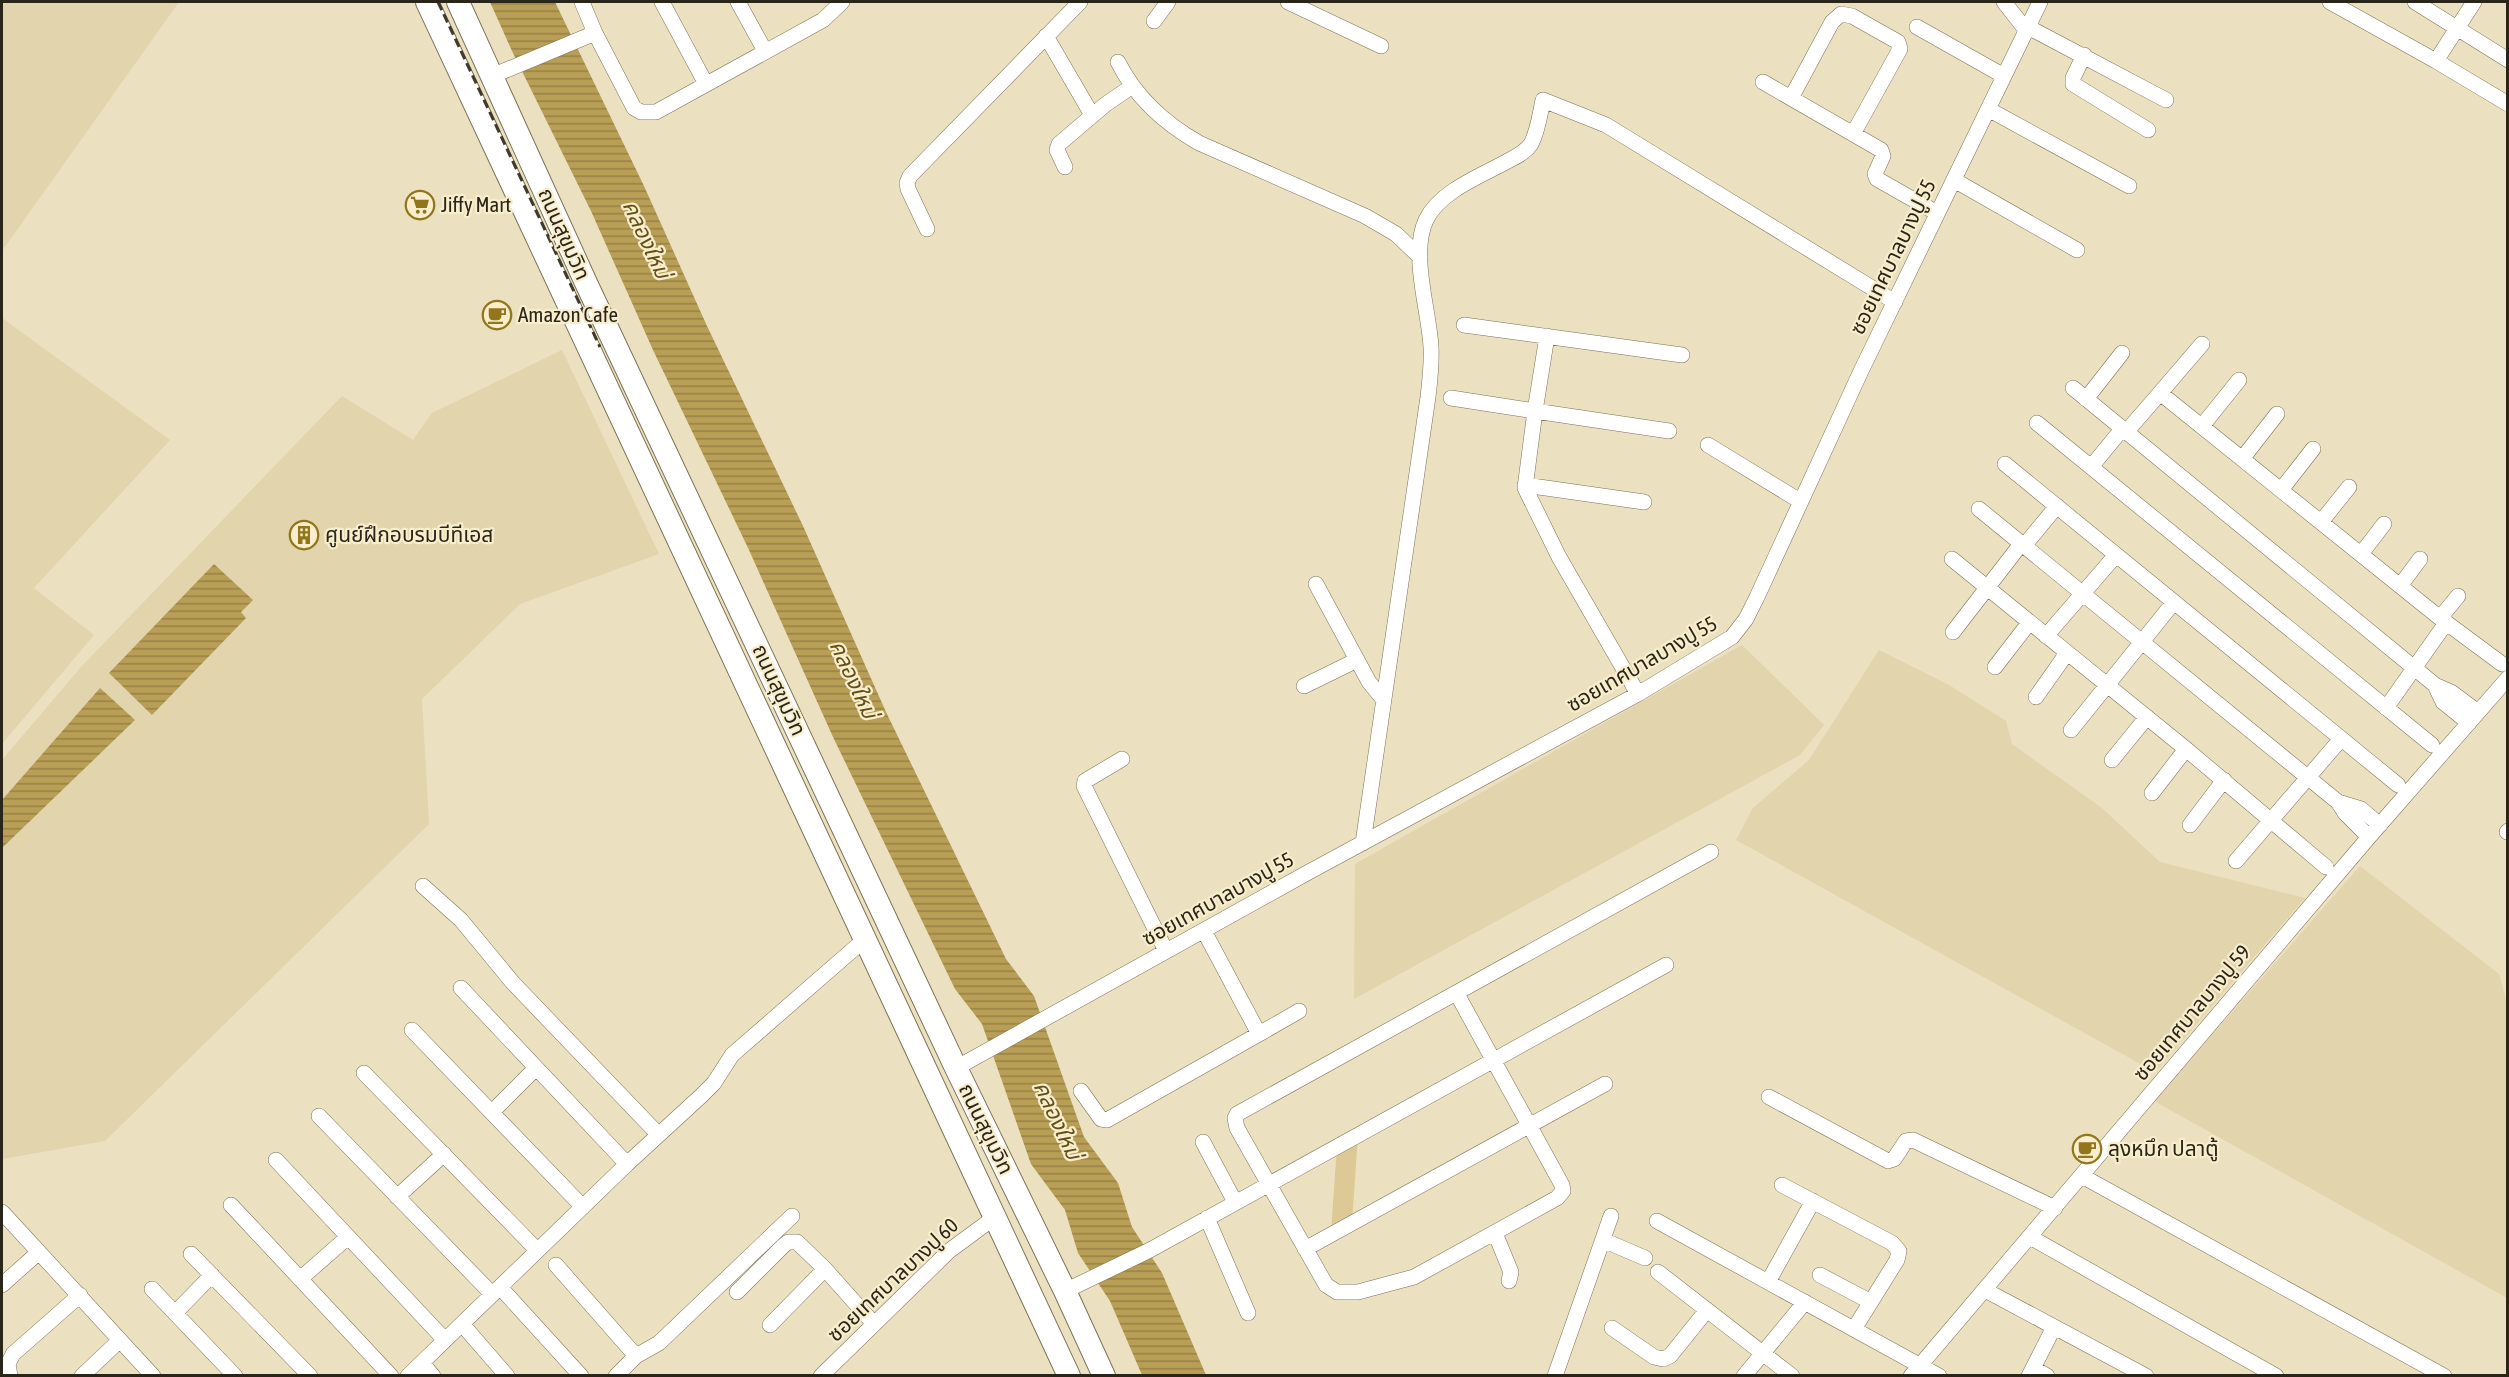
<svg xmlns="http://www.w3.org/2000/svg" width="2509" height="1377" font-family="'Asap Condensed','Noto Sans Thai',sans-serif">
<defs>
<pattern id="water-rules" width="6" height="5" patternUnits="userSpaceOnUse" patternTransform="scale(1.5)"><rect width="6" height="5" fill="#b89f55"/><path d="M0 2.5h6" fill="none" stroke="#968146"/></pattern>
</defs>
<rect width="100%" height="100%" fill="#ebe0bf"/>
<path fill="#e2d4ad" d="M2,2H179L2,251Z
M2,318L170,440L34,588L94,635L2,744Z
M562,350L659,554L520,604L422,699L429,824L105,1141L2,1159V760L81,667L342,396L413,440L432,413Z
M1742,645L1824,725L1800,755L1354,999L1355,864Z
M1879,650L1949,685L2006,721L2012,744L2102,808L2160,862L2305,898L2155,1072L1736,840L1753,808L1809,760Z
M2360,866L2499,974L2508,1006L2507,1298L2154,1101Z"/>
<path fill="#dcc995" d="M1358,1135L1352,1222L1331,1233L1337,1146Z"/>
<path fill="url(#water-rules)" d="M490,2H555L644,186L707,326L803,526L886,712L1006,959L1034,996L1084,1137L1118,1183L1132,1227L1162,1273L1206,1375H1142L1110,1301L1078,1253L1065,1210L1031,1164L982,1024L955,989L833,737L749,550L653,350L591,211L512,51Z
M214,564L253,600L241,612L246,618L152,715L109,673Z
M100,688L135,720L2,848V800Z"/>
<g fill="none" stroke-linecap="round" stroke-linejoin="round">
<g stroke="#7c7255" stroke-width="16">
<path id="minor" d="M582,2L595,33
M662,2L706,84
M738,2L765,51
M1288,2L1381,46
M2004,2L2026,30
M2330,2L2436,61L2508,104
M2415,2L2508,60
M1154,21L1168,2
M1917,27L2004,76
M2028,27L2166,100
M1046,36L1092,115
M2084,55L2073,78V84L2148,130
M2436,61L2474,2
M1118,62C1136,98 1164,123 1199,143L1365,216L1396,234L1420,257
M492,76L595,33L634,108L641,112H656L823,20L842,2
M1763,82L1881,150L1883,156L1875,174L1877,179L1937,213
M1791,98L1832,22L1841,14L1852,16L1898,42L1900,49L1853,134
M1988,109L2129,186
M1065,167L1057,150L1059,144L1106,104L1131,87
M1954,180L2077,250
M927,229L908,189L907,183L910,176L1080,2
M1464,325L1682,355
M1547,336L1535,411L1669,431
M2073,388L2435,685L2451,692L2478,712
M2160,393L2202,344
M1451,398L1535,411L1525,488L1559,557L1638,694
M2086,399L2122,353
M2037,423L2432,745
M2202,426L2239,380
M2127,431L2160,393L2440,618L2502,664
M1708,445L1800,501
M2242,459L2277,414
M2005,464L2398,785
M2091,467L2123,428
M1525,485L1644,502
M2281,490L2313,449
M1979,509L2338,802L2345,813L2369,837
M2321,522L2349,487
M2024,546L2057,506
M2361,554L2384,524
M1952,559L2186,749L2326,867
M1316,584L1369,682L1383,699
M2400,586L2420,559
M2440,618L2458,596
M1953,632L2021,544
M2046,636L2116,555
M1995,667L2029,623
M2435,685L2443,702L2469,723
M1304,686L1357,660
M2036,697L2067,653
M2386,708L2446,623
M2071,730L2174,602
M1122,759L1085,781L1084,786L1166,951
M2112,760L2147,717
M2152,793L2186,749
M2338,802L2361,809L2380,825
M2190,825L2224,780
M2507,832L2508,831
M1363,843L1428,397C1430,380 1432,363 1431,347C1429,310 1410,254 1426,220C1439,192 1480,176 1506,162C1515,157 1525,153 1531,144C1538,131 1540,114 1543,100L1606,125L1895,302
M2236,861L2341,739
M423,886L461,920L513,983L658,1134
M1204,931L1259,1034L1299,1011
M461,988L627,1164
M1457,994L1562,1185L1563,1191L1557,1198L1414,1277L1358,1292H1337L1326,1285L1237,1128L1235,1118L1237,1114L1711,852
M412,1030L583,1207
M956,1068L1307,873L1638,694L1732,637L1746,619L1757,597L1861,371L2040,2
M364,1073L537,1250
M1081,1091L1101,1119L1107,1120L1259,1034
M1769,1097L1888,1161L1894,1159L1906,1141L1913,1140L2055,1208
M492,1112L536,1068
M319,1116L492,1294
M1203,1142L1235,1202
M276,1160L445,1340
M2082,1176L2444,1376
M1782,1185L1892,1243L1899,1251L1897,1260L1854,1329
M397,1197L444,1154
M231,1205L391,1376
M2,1212L153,1376
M1207,1218L1248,1313
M1657,1221L1939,1376
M1495,1233L1511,1272L1509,1281
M2030,1237L2276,1376
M1603,1240L1645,1258
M1305,1249L1605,1084
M191,1254L310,1376
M556,1265L636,1356
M1658,1272L1792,1376
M1820,1275L1871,1302
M300,1279L348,1237
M1768,1282L1813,1201
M2,1285L39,1252
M500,1287L581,1376
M152,1289L235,1376
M1985,1290L2146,1376
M1065,1291L1150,1250L1666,965
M737,1292L783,1246L788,1242H797L825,1269L874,1324
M175,1313L212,1275
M462,1324L507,1376
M770,1325L825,1269
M1612,1328L1654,1357L1663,1359L1670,1356L1707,1310
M422,1363L433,1376
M2033,1368L2047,1376
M10,1376L8,1364L13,1354L80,1295
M82,1376L120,1340
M408,1376L627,1164L701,1096L714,1083L732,1055L864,940
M616,1376L636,1356L659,1343L792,1216
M821,1376L949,1251L995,1217
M1555,1376L1611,1216
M1744,1376L1805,1302
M1911,1376L2369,837L2508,678
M2029,1376L2054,1327"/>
</g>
<g stroke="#7c7255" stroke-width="24">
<path id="highway" d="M427,2L1069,1376
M458,2L587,285L956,1068L1065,1291L1104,1376"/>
</g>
<use href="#minor" stroke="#fff" stroke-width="15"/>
<use href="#highway" stroke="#fff" stroke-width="22"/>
<path stroke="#403a2c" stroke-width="3" stroke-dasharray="9 4.5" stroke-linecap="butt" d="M438,2L600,347"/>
</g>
<defs>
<g id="supermarket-ring" transform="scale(1.5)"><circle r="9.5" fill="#f8edcc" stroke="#92761c" stroke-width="1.5"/><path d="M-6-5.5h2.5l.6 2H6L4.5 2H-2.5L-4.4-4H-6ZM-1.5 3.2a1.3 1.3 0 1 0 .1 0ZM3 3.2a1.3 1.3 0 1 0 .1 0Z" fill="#92761c"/></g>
<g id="cafe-ring" transform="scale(1.5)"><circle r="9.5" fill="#f8edcc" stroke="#92761c" stroke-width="1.5"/><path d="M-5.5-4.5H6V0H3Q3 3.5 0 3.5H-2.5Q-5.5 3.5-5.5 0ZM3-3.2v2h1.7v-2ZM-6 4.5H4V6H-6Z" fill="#92761c"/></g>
<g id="building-ring" transform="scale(1.5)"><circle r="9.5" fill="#f8edcc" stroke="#92761c" stroke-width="1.5"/><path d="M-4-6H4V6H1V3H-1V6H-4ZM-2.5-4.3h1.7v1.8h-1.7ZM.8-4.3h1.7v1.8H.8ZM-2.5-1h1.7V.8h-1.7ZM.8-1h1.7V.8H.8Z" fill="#92761c"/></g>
</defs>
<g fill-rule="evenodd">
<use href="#supermarket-ring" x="420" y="205"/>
<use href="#cafe-ring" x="497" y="315"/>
<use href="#building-ring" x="304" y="535"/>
<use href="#cafe-ring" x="2087" y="1149"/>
</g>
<g text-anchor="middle" stroke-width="4.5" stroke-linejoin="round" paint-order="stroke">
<g font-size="21" fill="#2a2519" stroke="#f8edcc" text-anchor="start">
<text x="441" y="212">Jiffy Mart</text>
<text x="518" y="322">Amazon Cafe</text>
<text x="325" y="542">ศูนย์ฝึกอบรมบีทีเอส</text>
<text x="2108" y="1156">ลุงหมึก ปลาตู้</text>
</g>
<g font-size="21" fill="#2a2519" stroke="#f8edcc">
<text transform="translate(564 234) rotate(66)" y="7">ถนนสุขุมวิท</text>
<text transform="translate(1893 257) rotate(-64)" y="7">ซอยเทศบาลบางปู 55</text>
<text transform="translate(1642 664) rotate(-30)" y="7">ซอยเทศบาลบางปู 55</text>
<text transform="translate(779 690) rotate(65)" y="7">ถนนสุขุมวิท</text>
<text transform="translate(1218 899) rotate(-29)" y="7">ซอยเทศบาลบางปู 55</text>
<text transform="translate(2192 1013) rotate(-50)" y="7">ซอยเทศบาลบางปู 59</text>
<text transform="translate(986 1129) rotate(64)" y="7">ถนนสุขุมวิท</text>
<text transform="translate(893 1280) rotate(-43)" y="7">ซอยเทศบาลบางปู 60</text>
</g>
<g font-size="22" font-style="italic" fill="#615017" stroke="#f8edcc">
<text transform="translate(647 239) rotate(65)" y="8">คลองใหม่</text>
<text transform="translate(854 679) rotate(65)" y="8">คลองใหม่</text>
<text transform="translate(1058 1120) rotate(65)" y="8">คลองใหม่</text>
</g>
</g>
<rect width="2509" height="1377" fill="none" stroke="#2a2519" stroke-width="6"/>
</svg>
